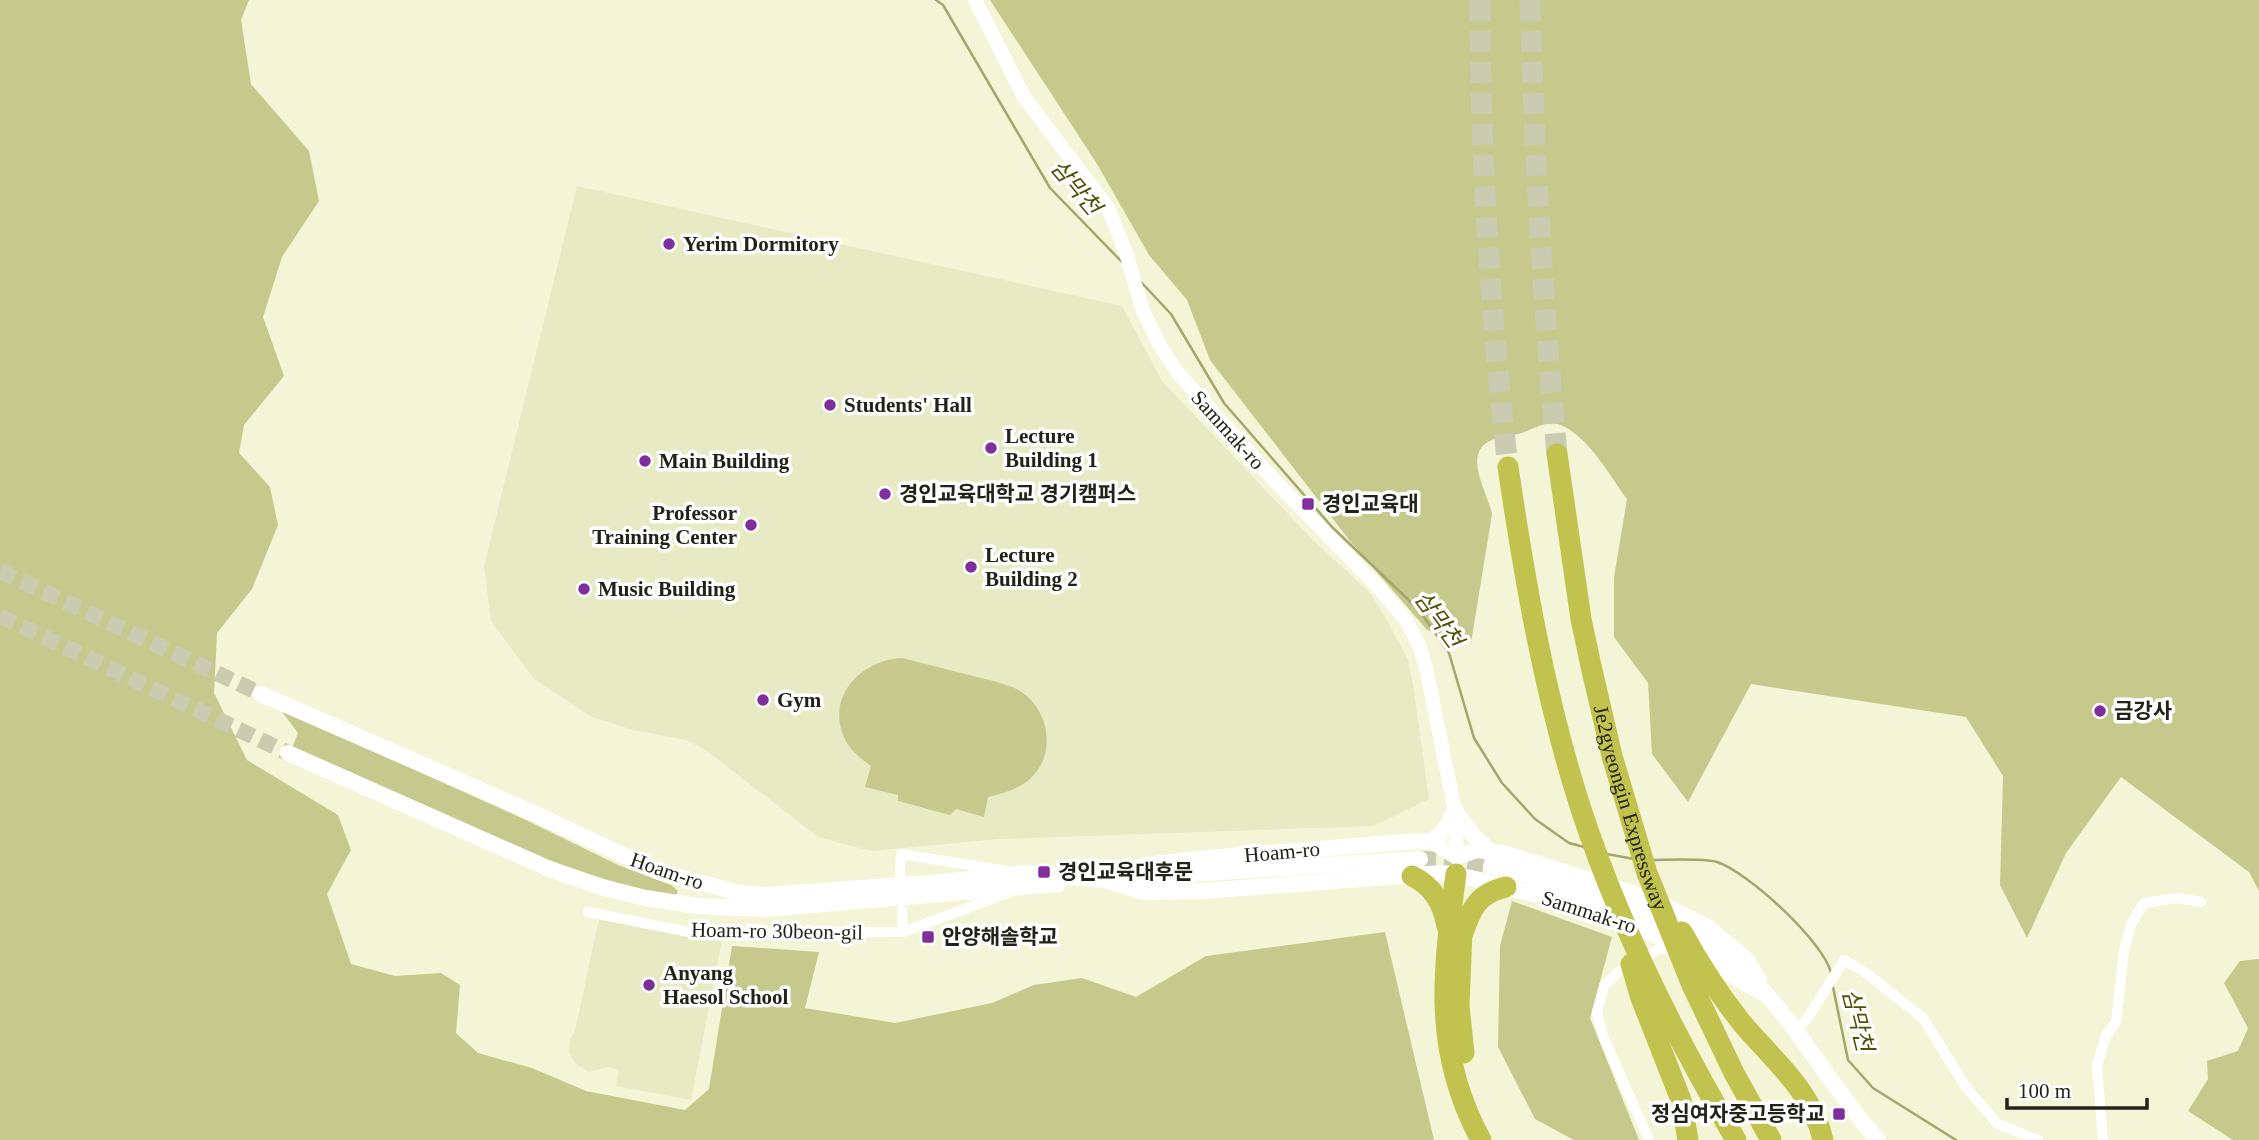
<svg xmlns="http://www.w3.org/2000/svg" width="2259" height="1140" font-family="'Times New Roman','Noto Sans KR',serif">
<rect width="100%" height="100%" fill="#f4f5d6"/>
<path fill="#e8eac3" d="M577,186L1122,306L1162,381L1311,538L1371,594L1389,624L1408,660L1413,684L1429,799L1374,826L998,839L871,851L818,837L707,751L686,740L633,730L592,717L534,679L491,621L484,566Z
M600,914L722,940L691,1100L616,1086L619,1070L608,1067L589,1072L577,1065L572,1058L569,1052L570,1040L575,1031Z"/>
<path fill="#c7c88c" d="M0,0H249L241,20L251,84L309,151L319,201L282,257L263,317L284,376L244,425L239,453L270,487L278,525L252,589L217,633L214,693L247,760L338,815L351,850L327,894L351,964L395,976L441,973L460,985L456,1033L478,1053L532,1068L586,1091L685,1110L709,1089L732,946L819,952L805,1008L895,1023L992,1003L1034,985L1082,978L1136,997L1206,956L1385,932L1434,1140H0Z
M990,0H2259V891L2249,872L2121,777L2066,853L2027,938L2000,885L2003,776L1966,717L1751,684L1688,802L1652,754L1648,683L1614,637V577L1627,499C1609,475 1591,440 1563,426C1549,419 1535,428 1522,433C1512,436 1500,436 1490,441C1462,454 1488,493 1492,514L1471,643L1427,630L1350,541L1210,360L1187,300L1149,255L1097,164Z
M902,658C923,663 944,669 965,674C980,678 997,681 1012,687C1038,697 1052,728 1045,754C1037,782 1015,791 988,797L984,817L956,809L950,815L898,801V795L865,787L871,766C862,759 853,753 847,743C823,701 858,660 902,658Z
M280,709L528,821L618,865L671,885L678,891L676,895L667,896C535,865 414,803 292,748L298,733Z
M1512,901L1612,937L1590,1018L1639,1140H1574L1535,1119L1498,1047L1500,946Z
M2259,959V1140H2233L2188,1111L2208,1079L2207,1061L2238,1051L2248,1028L2224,983L2240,961Z"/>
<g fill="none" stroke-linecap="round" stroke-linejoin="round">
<path stroke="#a5a66b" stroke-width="2.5" d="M936,0L943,5L1050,188L1122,262
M1141,282L1171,314L1224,403L1332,527L1419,610L1449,653L1474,738L1502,783L1535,819L1569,843L1584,847
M1607,854L1634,859
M1652,860C1668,860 1702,858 1717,862C1748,872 1824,942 1831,973
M1833,987L1848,1060L1873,1088L1956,1140"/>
<path stroke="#cacbb0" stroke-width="16" stroke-dasharray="16 8" stroke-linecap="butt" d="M0,571L261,694
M0,616L288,753
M1420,859L1457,860L1491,866"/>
<path stroke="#cacbb0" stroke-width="21" stroke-dasharray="21 10" stroke-linecap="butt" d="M1480,0C1480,156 1490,312 1508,467
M1530,0C1534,152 1543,303 1557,454"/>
<path stroke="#fff" stroke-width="10" d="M900,878L901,854L1007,871
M902,910L903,932
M588,912L694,933L903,932L1010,892
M1795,1031L1807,1019L1844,960L1863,971L1923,1018L1965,1086L1998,1124L2038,1140
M1649,1140L1603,1036L1597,1012L1604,986L1617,973L1660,948L1677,949
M2103,1140L2097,1065L2106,1036L2116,1022L2124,951L2131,924L2144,903L2177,898L2201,902"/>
<path stroke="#fff" stroke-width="14" d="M975,0L1024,97L1108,208L1126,253L1143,311L1159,344L1178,373L1275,481L1377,586L1406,620L1420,647L1427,672L1455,811L1457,857"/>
<path stroke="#fff" stroke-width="16" d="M261,694L531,812L659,872L740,893L767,895L943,882L1023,873L1105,880L1144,892L1202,891L1441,873C1464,875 1487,882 1510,888C1567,902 1627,919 1679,947
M288,753L552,870L601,887L646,898L697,906L765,909L1058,884
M1432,841L1443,832L1455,811L1473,835L1490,851
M1457,857L1477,850L1506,854L1638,895L1668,907L1709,928L1747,960L1759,981
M1491,866C1521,872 1550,882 1579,892C1649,914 1717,940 1768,996C1808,1041 1837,1095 1878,1140
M1124,873L1146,865L1208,858L1403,842L1432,841L1457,857
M1115,879L1420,859
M1699,957L1767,995"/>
<g stroke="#c2c24f" stroke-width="21">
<path id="s1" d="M1557,454L1581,619L1591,666L1612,756L1647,873L1692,985L1734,1073L1771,1140"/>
<path d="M1508,467C1525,582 1545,698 1581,809C1619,925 1674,1035 1736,1140"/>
<path d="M1456,874C1443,971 1432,1050 1481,1140"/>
<path d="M1412,876C1432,885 1443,904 1447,926"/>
<path d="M1462,931L1459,1006L1464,1053"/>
<path d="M1682,932C1699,963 1719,994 1741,1022C1772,1059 1812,1090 1823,1140"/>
<path d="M1461,938C1471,911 1475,894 1506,887"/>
<path d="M1631,964L1641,998L1681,1100L1688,1140"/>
</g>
</g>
<g fill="#812e9d" stroke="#fff" stroke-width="2.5">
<circle cx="669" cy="244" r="7"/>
<circle cx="830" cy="405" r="7"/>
<circle cx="991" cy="448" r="7"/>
<circle cx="645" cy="461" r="7"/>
<circle cx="885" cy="494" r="7"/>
<rect x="1301" y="497" width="14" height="14" rx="3.5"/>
<circle cx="751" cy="525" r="7"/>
<circle cx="971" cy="567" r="7"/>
<circle cx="584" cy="589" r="7"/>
<circle cx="763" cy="700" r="7"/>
<circle cx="2100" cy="711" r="7"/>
<rect x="1037" y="865" width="14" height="14" rx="3.5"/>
<rect x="921" y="930" width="14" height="14" rx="3.5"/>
<circle cx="649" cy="985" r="7"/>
<rect x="1832" y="1107" width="14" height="14" rx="3.5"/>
</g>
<g text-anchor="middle" stroke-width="7" stroke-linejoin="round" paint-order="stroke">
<g font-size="21" font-weight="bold" fill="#222217" stroke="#fff" text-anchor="start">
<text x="683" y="251">Yerim Dormitory</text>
<text x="844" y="412">Students' Hall</text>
<text x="1005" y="443">Lecture<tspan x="1005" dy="24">Building 1</tspan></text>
<text x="659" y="468">Main Building</text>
<text x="899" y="501">경인교육대학교 경기캠퍼스</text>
<text x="1322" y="511">경인교육대</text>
<text x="737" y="520" text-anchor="end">Professor<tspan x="737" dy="24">Training Center</tspan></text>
<text x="985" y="562">Lecture<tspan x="985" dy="24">Building 2</tspan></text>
<text x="598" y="596">Music Building</text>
<text x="777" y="707">Gym</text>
<text x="2114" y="718">금강사</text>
<text x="1058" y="879">경인교육대후문</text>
<text x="942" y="944">안양해솔학교</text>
<text x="663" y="980">Anyang<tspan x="663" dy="24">Haesol School</tspan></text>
<text x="1825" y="1121" text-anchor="end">정심여자중고등학교</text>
</g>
<g font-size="21" fill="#222217" stroke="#fff">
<text transform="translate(1228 430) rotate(48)" y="7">Sammak-ro</text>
<text dy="7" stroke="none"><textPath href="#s1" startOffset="362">Je2gyeongin Expressway</textPath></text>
<text transform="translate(1282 852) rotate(-5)" y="7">Hoam-ro</text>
<text transform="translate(667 871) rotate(19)" y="7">Hoam-ro</text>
<text transform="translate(1589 912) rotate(18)" y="7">Sammak-ro</text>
<text transform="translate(777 931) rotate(1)" y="7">Hoam-ro 30beon-gil</text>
</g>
<g font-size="23" font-style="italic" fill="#505005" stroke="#fff">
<text transform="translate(1076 187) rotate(50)" y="8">삼막천</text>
<text transform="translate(1439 619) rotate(54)" y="8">삼막천</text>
<text transform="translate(1858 1020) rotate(76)" y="8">삼막천</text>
</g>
</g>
<path d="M2007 1098v10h140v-10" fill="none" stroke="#222217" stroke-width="3.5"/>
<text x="2018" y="1098" font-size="21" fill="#222217" stroke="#ffffff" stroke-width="5" paint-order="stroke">100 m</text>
</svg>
